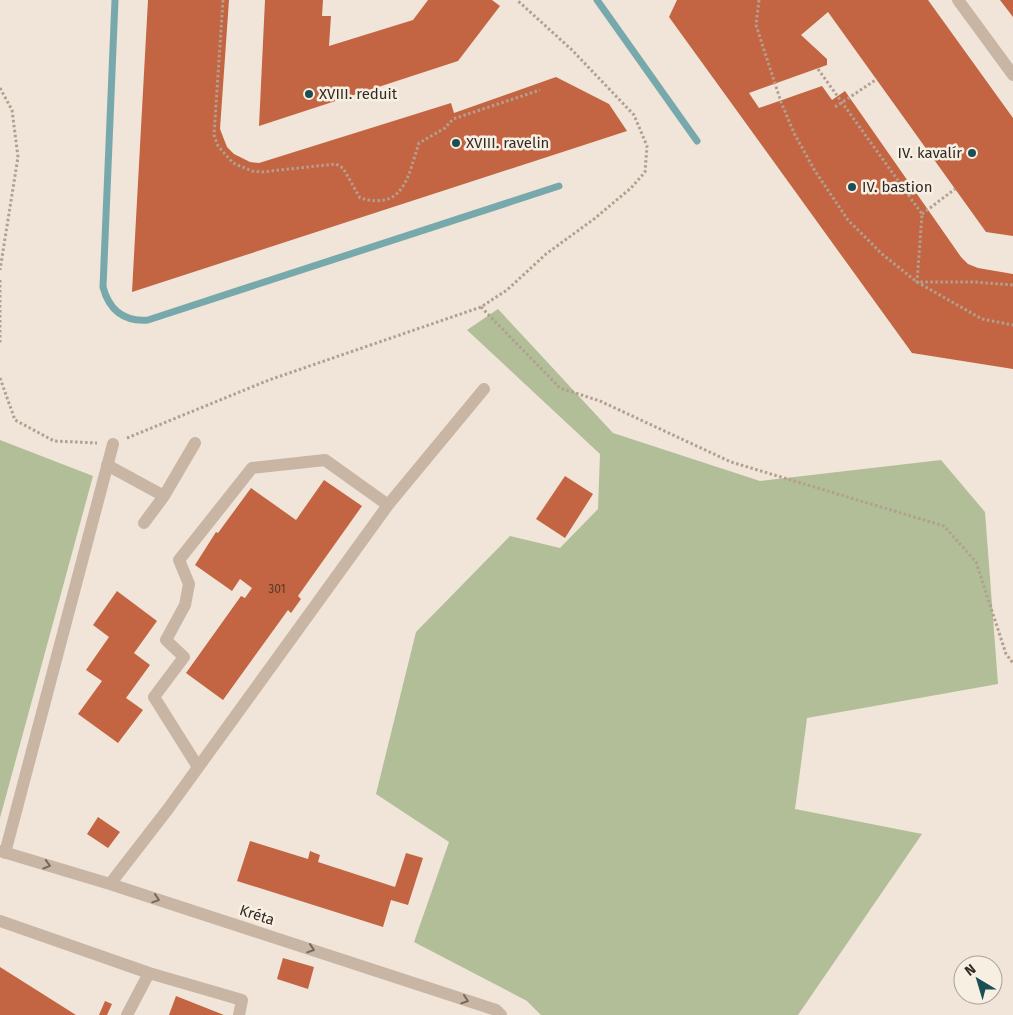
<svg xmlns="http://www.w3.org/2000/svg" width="1013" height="1015" font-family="'Fira Sans',sans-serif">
<rect width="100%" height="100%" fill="#f0e5d8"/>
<path fill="#b1be98" d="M498,309L613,433L760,481L941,460L985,512L998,684L807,718L795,809L922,834L798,1015H541L527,1001L414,942L449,842L376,794L416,632L510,536L560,548L598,509L600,454L467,330Z
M0,440L93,476L0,818Z"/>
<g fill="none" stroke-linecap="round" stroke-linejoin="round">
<path stroke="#77a9ac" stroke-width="7" d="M115,0L103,287C109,310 124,322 148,320L559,186
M597,0L697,141"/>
</g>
<path fill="#c36542" d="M148,0H229L220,129L227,147L234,154L250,162L259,163L451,103L454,113L556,77L609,104L627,131L132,292Z
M265,0H323L322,16H331L329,46L413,20L428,0H492L500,6L458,61L259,126Z
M677,0H928L1013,118V236L986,232L828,12L801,35L827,59V65L749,93L759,108L822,86L832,100L845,91L961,257L968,264L978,268L1013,274V369L912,353L669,17Z
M1000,0H1013V17Z
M565,476L593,494L565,538L536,519Z
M324,480L362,506L298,596L301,599L291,613L288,610L223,700L186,673L241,596L245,598L252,588L240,579L232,591L195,565L216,532L218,533L251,488L296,520Z
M117,591L157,621L134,653L150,665L126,698L143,710L118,743L78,714L102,681L86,670L109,637L93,625Z
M98,817L120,832L108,848L87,834Z
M250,841L308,859L310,851L320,855L318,862L395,887L406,853L423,858L408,905L391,900L383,927L237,881Z
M283,958L314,967L308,989L277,979Z
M0,967L76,1015H0Z
M176,996L224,1015H169Z
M105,1001L112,1004L107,1015H99Z"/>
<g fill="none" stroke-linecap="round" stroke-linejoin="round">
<path stroke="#b39f8e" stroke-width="3" stroke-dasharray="2.5 2.5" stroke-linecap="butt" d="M223,0L214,135L218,146L233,163L252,171L261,172L336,164L343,168L360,198C405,211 408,175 419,143L445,128L453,119L540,90
M759,0L756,25L781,102L794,133L815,171L848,220L882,254L917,282L982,319L1013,325
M818,69L922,214L917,282H974L1013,285
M0,88L12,110L18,157L0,270
M922,214L955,189
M0,280V344
M481,307L560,388L600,401L731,462L944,526L976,562L1006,654L1013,663
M0,378L15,420L54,441L97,443
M127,438L269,380L481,307L507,290L546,254L594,219L631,188L645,172L647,146L634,115L572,50L517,0"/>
<path stroke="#c8b5a4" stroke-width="12" d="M958,0L1013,75
M107,465L164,496
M144,523L164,496L195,443
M198,767L154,697L184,657L166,640L185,605L189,584L179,560L252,468L325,460L388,505
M0,921L149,973L127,1015
M149,973L242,1000L239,1015"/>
<path stroke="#c8b5a4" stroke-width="12" d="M0,851L110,884L496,1010L501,1015
M5,853L113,444
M110,884L168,809L388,505L484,389"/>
<path stroke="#b39f8e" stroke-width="3" stroke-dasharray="2.5 2.5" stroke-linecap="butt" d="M835,107L877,79"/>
</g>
<defs><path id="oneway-chevron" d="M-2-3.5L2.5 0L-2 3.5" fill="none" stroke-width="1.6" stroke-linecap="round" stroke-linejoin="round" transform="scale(1.25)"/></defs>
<g stroke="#76695f">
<use href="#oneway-chevron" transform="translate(47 865) rotate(16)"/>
<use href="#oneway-chevron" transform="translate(156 899) rotate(18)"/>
<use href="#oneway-chevron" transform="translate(311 949) rotate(18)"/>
<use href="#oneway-chevron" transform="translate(465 1000) rotate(18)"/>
</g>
<g fill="#1c4e53" stroke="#f8efe3" stroke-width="2">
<circle cx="309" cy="94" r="5"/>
<circle cx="456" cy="143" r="5"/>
<circle cx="972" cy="153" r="5"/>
<circle cx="852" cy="187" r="5"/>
</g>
<g text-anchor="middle" stroke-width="5" stroke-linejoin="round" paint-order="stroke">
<g font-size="12" fill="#57392d">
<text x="277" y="593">301</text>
</g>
<g font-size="15" fill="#332a26" stroke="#f8efe3" text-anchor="start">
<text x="319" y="99">XVIII. reduit</text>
<text x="466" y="148">XVIII. ravelin</text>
<text x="962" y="158" text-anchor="end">IV. kavalír</text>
<text x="862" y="192">IV. bastion</text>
</g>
<g font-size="15" fill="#332a26" stroke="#f8efe3">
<text transform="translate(257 915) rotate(18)" y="5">Kréta</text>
</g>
</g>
<g transform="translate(978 980) rotate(322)"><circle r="24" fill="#f8efe3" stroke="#a9a097"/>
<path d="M0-4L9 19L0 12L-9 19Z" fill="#1c4e53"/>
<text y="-8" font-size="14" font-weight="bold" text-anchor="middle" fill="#332a26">N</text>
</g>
</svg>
